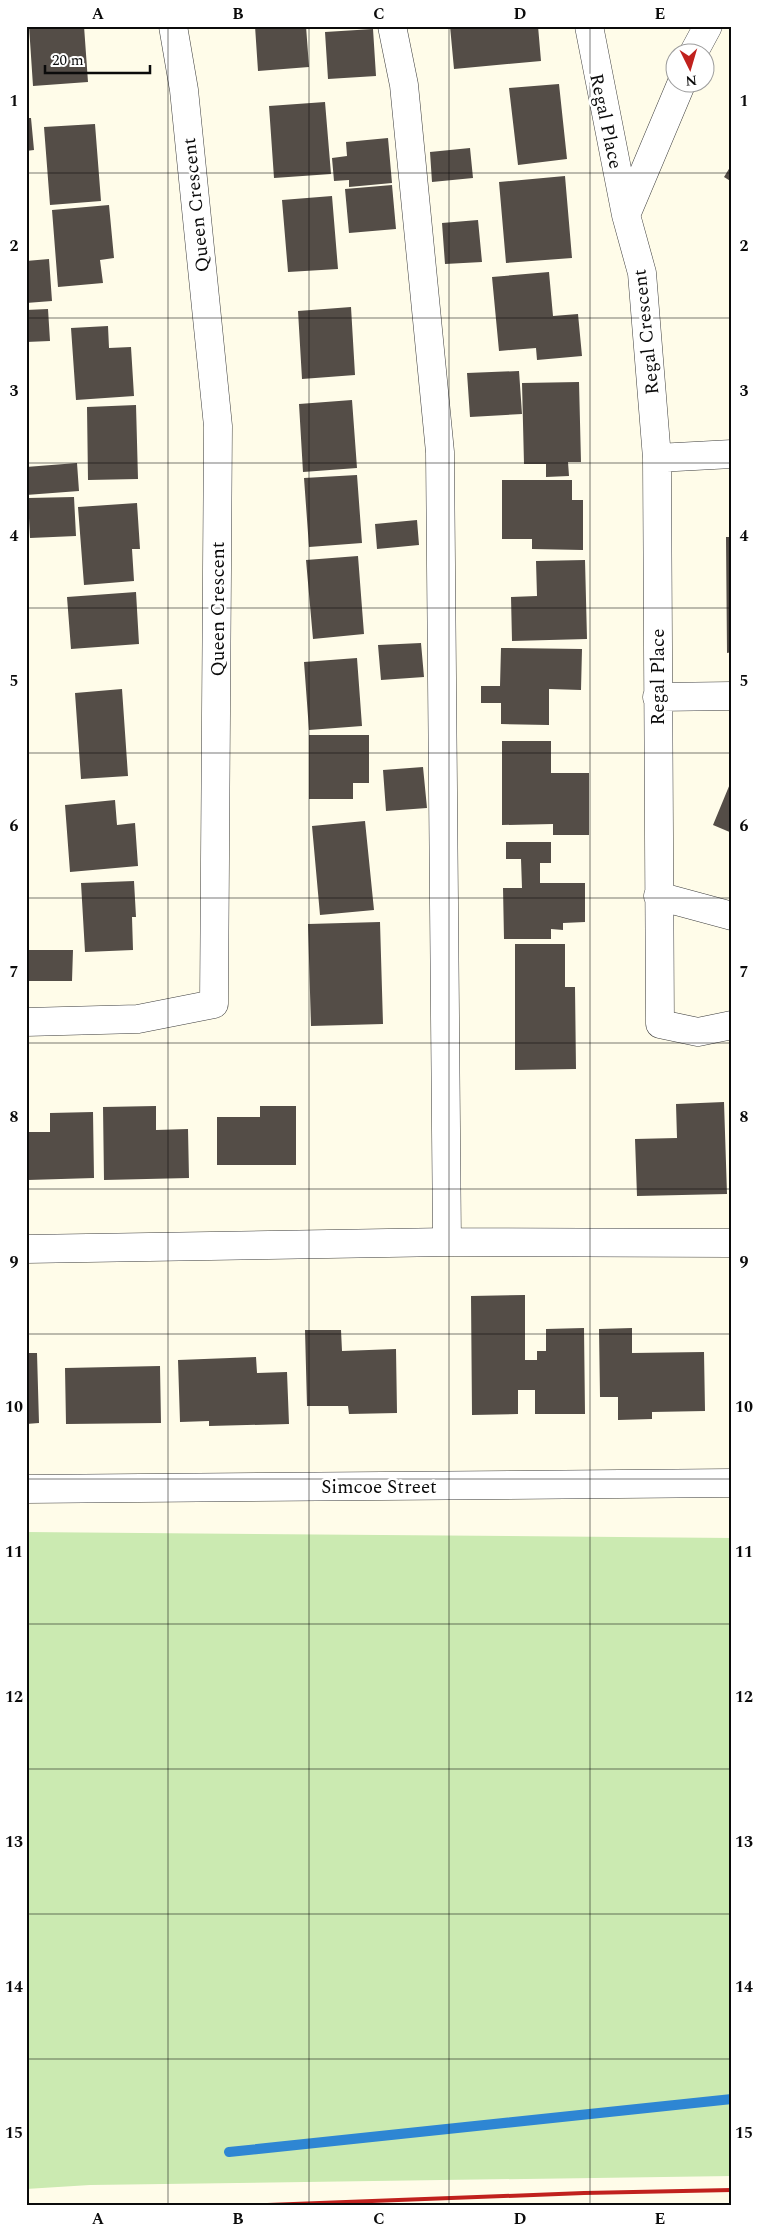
<svg xmlns="http://www.w3.org/2000/svg" width="758" height="2232" font-family="Spectral,serif">
<rect width="100%" height="100%" fill="#fffce9"/>
<path fill="#cbeab1" d="M26,1532L732,1538V2176L90,2185L26,2189Z"/>
<g fill="none" stroke-linecap="round" stroke-linejoin="round">
<path stroke="#2e86d3" stroke-width="10" d="M229,2152L732,2099"/>
</g>
<path fill="#544d47" d="M29,26H84L88,82L33,86Z
M255,26H306L309,67L258,71Z
M450,26H508V28L538,26L541,61L454,69Z
M373,29L376,76L328,79L325,32Z
M559,84L567,159L518,165L509,88Z
M325,102L331,174L274,178L269,106Z
M26,118H31L34,150L26,151Z
M95,124L101,201L50,205L44,127Z
M388,138L392,183L349,187V180L334,181L332,158L347,156L346,142Z
M470,148L473,178L432,182L430,152Z
M732,164V182L724,177Z
M565,176L572,258L506,263L499,182Z
M392,185L396,229L349,233L345,189Z
M332,196L338,269L288,272L282,200Z
M109,205L114,258L100,260L103,283L58,287L52,210Z
M478,220L482,262L445,264L442,223Z
M49,259L52,301L26,303V261Z
M549,272L553,316L578,314L582,356L537,360L536,348L499,351L492,277Z
M351,307L355,375L302,379L298,311Z
M48,309L50,341L26,342V310Z
M108,326L109,348L131,347L134,396L76,400L71,328Z
M519,371L522,414L470,417L467,373Z
M579,382L581,462H568L569,476L546,477V464H524L522,383Z
M352,400L357,468L303,472L299,404Z
M136,405L138,479L88,480L87,407Z
M77,463L79,491L26,495V467Z
M357,475L362,543L309,547L304,478Z
M502,480H572V500H583V550L532,549V539H502Z
M74,497L76,536L30,538L28,498Z
M137,503L140,549H132L134,581L84,585L78,507Z
M417,520L419,545L377,549L375,524Z
M726,537H732V652L727,653Z
M358,556L364,634L313,639L306,560Z
M585,560L587,639L512,641L511,597L537,596L536,561Z
M136,592L139,644L71,649L67,597Z
M421,643L424,677L381,680L378,645Z
M501,648L582,649L581,690L549,689V725L501,724V703H481V686H500Z
M357,658L362,726L309,730L304,662Z
M122,689L128,776L81,779L75,693Z
M309,735H369V783H353V799H309Z
M502,741H551V773H589V835H553V824L502,825Z
M423,767L427,808L386,811L383,770Z
M732,779V833L713,825Z
M115,800L117,825L135,823L138,866L70,872L65,805Z
M365,821L374,910L320,915L312,826Z
M506,842H551V863H540V883H585V922L563,923V930L551,929V939H504L503,888H522L521,859H506Z
M134,881L136,917H132L133,950L85,952L81,883Z
M380,922L383,1024L311,1026L308,924Z
M515,944H565V987H575L576,1069L515,1070Z
M26,950H73L72,981H26Z
M724,1102L727,1194L637,1196L635,1139L677,1138L676,1104Z
M156,1106V1130L188,1129L189,1178L104,1180L103,1107Z
M260,1106H296V1165H217V1117H260Z
M93,1112L94,1178L28,1180L27,1132H50V1113Z
M525,1295V1360H537V1351H546V1329L584,1328L585,1414H535V1390H518V1414L472,1415L471,1296Z
M632,1328V1353L704,1352L705,1411L652,1412V1419L618,1420V1397H600L599,1329Z
M305,1330H341L342,1351L396,1349L397,1413L349,1414L348,1406H307Z
M26,1353H37L39,1423L26,1424Z
M256,1357L257,1373L287,1372L289,1424L209,1426V1421L180,1422L178,1360Z
M160,1366L161,1423L66,1424L65,1368Z"/>
<g fill="none" stroke-linecap="round" stroke-linejoin="round">
<g stroke="#3e3e3e" stroke-width="29">
<path id="minor" d="M392,26L404,85L440,452L447,1242
M589,26L626,215
M694,52L708,26
M682,82L626,215L642,273L657,458L732,454
M657,458L660,1024L698,1032L732,1025
M657,697L732,696
M658,896L732,916
M26,1022L138,1019L214,1004L218,426L184,90L173,26
M26,1249L447,1242L732,1243
M26,1489L732,1483"/>
</g>
<use href="#minor" stroke="#fff" stroke-width="28"/>
<path stroke="#c0211d" stroke-width="4" d="M241,2206L584,2193L732,2190"/>
</g>
<path fill="none" stroke="#0b0b0b" stroke-width="1" stroke-opacity="0.55" d="M168,26V2206M309,26V2206M449,26V2206M590,26V2206M26,173H732M26,318H732M26,463H732M26,608H732M26,753H732M26,898H732M26,1043H732M26,1189H732M26,1334H732M26,1479H732M26,1624H732M26,1769H732M26,1914H732M26,2059H732"/>
<g text-anchor="middle" stroke-width="5" stroke-linejoin="round" paint-order="stroke">
<g font-size="19" fill="#0b0b0b" stroke="#fff">
<text transform="translate(607 121) rotate(78)" y="7">Regal Place</text>
<text transform="translate(195 205) rotate(-96)" y="7">Queen Crescent</text>
<text transform="translate(645 332) rotate(-96)" y="7">Regal Crescent</text>
<text transform="translate(217 609) rotate(-90)" y="7">Queen Crescent</text>
<text transform="translate(657 677) rotate(-90)" y="7">Regal Place</text>
<text x="379" y="1493">Simcoe Street</text>
</g>
</g>
<rect width="758" height="2232" fill="none" stroke="#ffffff" stroke-width="55"/>
<g transform="translate(690 68) rotate(175)"><circle r="24" fill="#ffffff" stroke="#9d9d9d"/>
<path d="M0-4L9 19L0 12L-9 19Z" fill="#c0211d"/>
<text y="-8" font-size="14" font-weight="bold" text-anchor="middle" fill="#0b0b0b">N</text>
</g>
<path d="M45 65v8h105v-8" fill="none" stroke="#0b0b0b" stroke-width="2.5"/>
<text x="52" y="65" font-size="15" fill="#0b0b0b" stroke="#ffffff" stroke-width="4" paint-order="stroke">20 m</text>
<rect x="28" y="28" width="702" height="2176" fill="none" stroke="#0b0b0b" stroke-width="2"/>
<g font-size="16" text-anchor="middle" font-weight="bold" fill="#0b0b0b">
<text x="98" y="19">A</text>
<text x="238" y="19">B</text>
<text x="379" y="19">C</text>
<text x="520" y="19">D</text>
<text x="660" y="19">E</text>
<text x="14" y="106">1</text>
<text x="744" y="106">1</text>
<text x="14" y="251">2</text>
<text x="744" y="251">2</text>
<text x="14" y="396">3</text>
<text x="744" y="396">3</text>
<text x="14" y="541">4</text>
<text x="744" y="541">4</text>
<text x="14" y="686">5</text>
<text x="744" y="686">5</text>
<text x="14" y="831">6</text>
<text x="744" y="831">6</text>
<text x="14" y="977">7</text>
<text x="744" y="977">7</text>
<text x="14" y="1122">8</text>
<text x="744" y="1122">8</text>
<text x="14" y="1267">9</text>
<text x="744" y="1267">9</text>
<text x="14" y="1412">10</text>
<text x="744" y="1412">10</text>
<text x="14" y="1557">11</text>
<text x="744" y="1557">11</text>
<text x="14" y="1702">12</text>
<text x="744" y="1702">12</text>
<text x="14" y="1847">13</text>
<text x="744" y="1847">13</text>
<text x="14" y="1992">14</text>
<text x="744" y="1992">14</text>
<text x="14" y="2138">15</text>
<text x="744" y="2138">15</text>
<text x="98" y="2224">A</text>
<text x="238" y="2224">B</text>
<text x="379" y="2224">C</text>
<text x="520" y="2224">D</text>
<text x="660" y="2224">E</text>
</g>
</svg>
